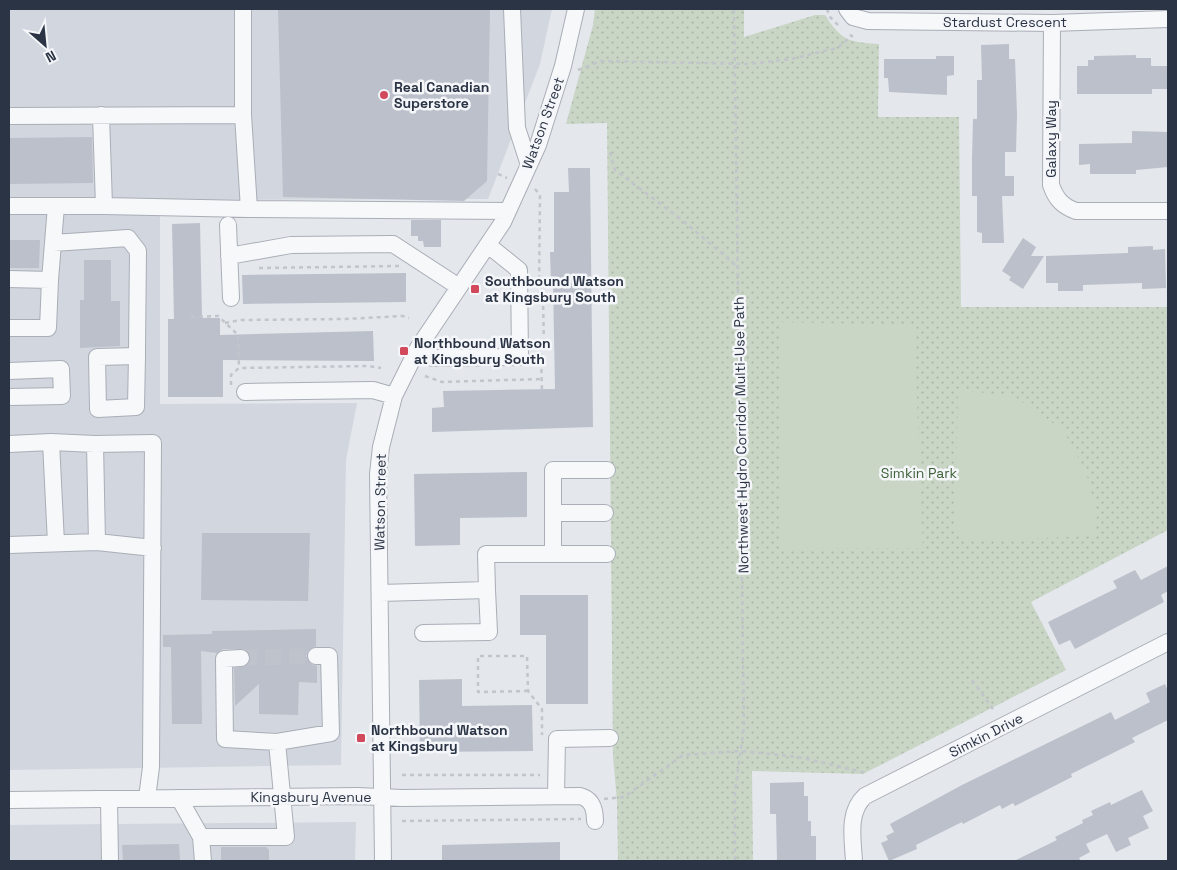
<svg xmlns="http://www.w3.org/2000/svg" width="1177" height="870" font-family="'Space Grotesk',sans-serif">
<defs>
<pattern id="grass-dots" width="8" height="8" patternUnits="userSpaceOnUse" patternTransform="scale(1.25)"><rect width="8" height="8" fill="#c9d6c5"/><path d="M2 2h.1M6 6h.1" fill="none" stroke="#adb8ab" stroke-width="1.8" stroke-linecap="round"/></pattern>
</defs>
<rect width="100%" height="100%" fill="#e4e7ec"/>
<path fill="#d2d6de" d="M9,9H552L540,64L488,199L160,200V404L357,403L346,460L341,765L9,770Z
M356,822L355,861H9V825Z"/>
<path fill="url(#grass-dots)" d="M595,9H744V37L815,15H825C842,41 848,42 879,44L878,117H959L961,307H1168V530L1031,602L1066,670L863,774L752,771L753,861H618L617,802L613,756L607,123L566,124L593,25Z"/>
<path fill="#c9d6c5" d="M779,322L914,325L923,548L781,549Z
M958,390L1014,396L1063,430L1086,472L1097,512L1096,536L966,541L955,529Z"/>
<path fill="#bbc0ca" d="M278,9H490L487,181L464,201L283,197Z
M1009,44V59H1015L1017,114L1016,152H1005V176H1014V196H1002L1004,243H982V233L977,232V196H972V159L973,119H977V80H982L981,45Z
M1136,55V58H1151V66H1168V89H1152V94H1077V66H1088V60H1094V56Z
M936,56H954V75L947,76V95L889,92L888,78H884V59H936Z
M1132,131L1168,132V167L1136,170V174H1090V164L1079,165V144L1132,143Z
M92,137L93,183L9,184V138Z
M568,168H590L593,427L432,432V408L444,407L443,391L555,389L553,282H551L550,252H554V192H569Z
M411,220H441V247H424L423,241H418V236H411Z
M200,223L202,318H220V335L373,331L374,361L223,360V397H168V319H174L172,224Z
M1023,238L1036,247L1031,256H1044L1023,289L1009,280L1011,277L1002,271Z
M9,240H40L39,268H9Z
M1153,246V250L1165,249L1166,288L1142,289V283L1083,285V291H1058V283H1046V256L1128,253V247Z
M84,260H111V301H120V346L80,348V300H84Z
M406,273V302L243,304L242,275Z
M527,472V517L460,518V545L415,546L414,474Z
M202,533H310L308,601L201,600Z
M1168,566V591L1161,595L1164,602L1075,649L1070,640L1059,645L1048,622L1117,588L1113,581L1135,570L1141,580Z
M520,595H588V704H546V635H520Z
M316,629V646L308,651L306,656L311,664L317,666V683L299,682L298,715L259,714V684L235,706L234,668L247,666L251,657L245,649H223L217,653L201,651L202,724H172L171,647H163V635L212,634V631Z
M462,679V706L532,705L533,751L420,752L419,680Z
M1165,684L1168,691V720L1132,738L1135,742L1071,774L1072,777L1015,806L1013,803L1002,809L1000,805L963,824L962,822L916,845L917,849L889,861L881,843L888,840L886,836L894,832L890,824L962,785L1111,712L1115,720L1150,702L1146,693Z
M804,782V796H808V821H811V836H816V861H777L776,814H770V783Z
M1142,790L1153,811L1143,816L1149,828L1128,838L1131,845L1116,852L1107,834L1086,844L1090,852L1079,858L1081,861H1014L1057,840L1055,837L1083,823L1082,820L1093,815L1091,811L1110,802L1111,805Z
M560,842V861H442V845Z
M179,844L180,861H123L122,845Z
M221,847H266L269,850V861H221Z"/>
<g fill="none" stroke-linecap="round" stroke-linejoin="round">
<path stroke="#bfc3cb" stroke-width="16" stroke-dasharray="16 8" stroke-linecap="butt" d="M241,658L316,656"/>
<g stroke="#a9aeb7" stroke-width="18">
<path id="minor" d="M512,9L517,128L529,165
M847,9L853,17L868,21L1052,23L1168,19
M1052,23L1051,185C1056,199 1062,206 1076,211H1168
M101,115L104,206L249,209
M243,115V9
M9,116L243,115L249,209L508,211
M9,206H104
M228,225L231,298
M53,243L128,238L138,251L137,349V356L136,407L98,409L97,357L137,356
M229,256L291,245L393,244L459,287
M9,279L50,280L48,328H9
M50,280L56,206
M418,348L433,358L520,357L519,270L488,245
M9,371L61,369L62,396L9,397
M245,392L373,390L394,396
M9,444L51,442
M95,444L153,443L151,767L147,798
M553,513H605
M97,542L153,548
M9,545L97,542L95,444L51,442L56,543
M553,554V470H607
M487,590L486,554H607
M380,593L487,590L489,632L423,633
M241,658L224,659L225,739L277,742
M556,796L557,739L610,738
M179,798L201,837L203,861
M109,799L110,861
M9,800L357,796L402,798L580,796C592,799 595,809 595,821
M201,837H286L277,742L331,733L329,656H316
M383,861L378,474L381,447L394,396L418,348L503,222L538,145L563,66L576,9
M854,861C853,840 847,812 865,796L1168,642"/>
</g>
<path stroke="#c2c5cb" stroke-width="2.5" stroke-dasharray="4 4" stroke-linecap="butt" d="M734,9L744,727L735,791V861
M827,9L830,17L841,28
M578,70L601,61L748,64L791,59L837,48L852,36L847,33
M610,152L615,170L682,220L739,268
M498,174L507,178
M535,189L540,195L539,292L543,298L544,349L541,354L542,392
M259,268L399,266
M191,317L218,316L238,335L239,368
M225,323L241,320L345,319L403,316L409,318
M425,376L442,382L541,379
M231,385V375L239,368L368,366L381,368
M972,680L993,709
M528,691L478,692V656H527L528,691L542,709V735
M402,775H540
M604,799L624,797L683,755L741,751L798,757L867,773
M402,821L581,819"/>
<use href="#minor" stroke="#f7f8fa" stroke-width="16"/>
</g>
<g fill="#d1495b" stroke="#f4f6f9" stroke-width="2">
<circle cx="384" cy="95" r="5"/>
<rect x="470" y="284" width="10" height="10" rx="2.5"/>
<rect x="399" y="346" width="10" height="10" rx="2.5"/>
<rect x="356" y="733" width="10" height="10" rx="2.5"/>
</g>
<g text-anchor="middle" stroke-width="5" stroke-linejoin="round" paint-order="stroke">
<g font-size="14" fill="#2b3445" stroke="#f4f6f9">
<text x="1005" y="27">Stardust Crescent</text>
<text transform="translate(543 123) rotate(-70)" y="5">Watson Street</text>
<text transform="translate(1051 139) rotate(-90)" y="5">Galaxy Way</text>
<text transform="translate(741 435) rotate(-91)" y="5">Northwest Hydro Corridor Multi-Use Path</text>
<text transform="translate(380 502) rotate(-89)" y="5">Watson Street</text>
<text transform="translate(986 735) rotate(-27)" y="5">Simkin Drive</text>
<text x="311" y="802">Kingsbury Avenue</text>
</g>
<g font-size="14" font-weight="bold" fill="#2b3445" stroke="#f4f6f9" text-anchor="start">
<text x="394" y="92">Real Canadian<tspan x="394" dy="16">Superstore</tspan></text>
<text x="485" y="286">Southbound Watson<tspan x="485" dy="16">at Kingsbury South</tspan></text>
<text x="414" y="348">Northbound Watson<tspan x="414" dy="16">at Kingsbury South</tspan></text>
<text x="371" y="735">Northbound Watson<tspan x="371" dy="16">at Kingsbury</tspan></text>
</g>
<g font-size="14" fill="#3f6138" stroke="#f4f6f9">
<text x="919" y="478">Simkin Park</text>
</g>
</g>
<rect width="1177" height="870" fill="none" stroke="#2b3445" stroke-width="20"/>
<g transform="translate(45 45) rotate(153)" stroke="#f4f6f9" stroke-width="4" paint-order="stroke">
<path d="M0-4L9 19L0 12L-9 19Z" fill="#2b3445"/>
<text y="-8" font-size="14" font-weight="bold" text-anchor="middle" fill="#2b3445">N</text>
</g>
</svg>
